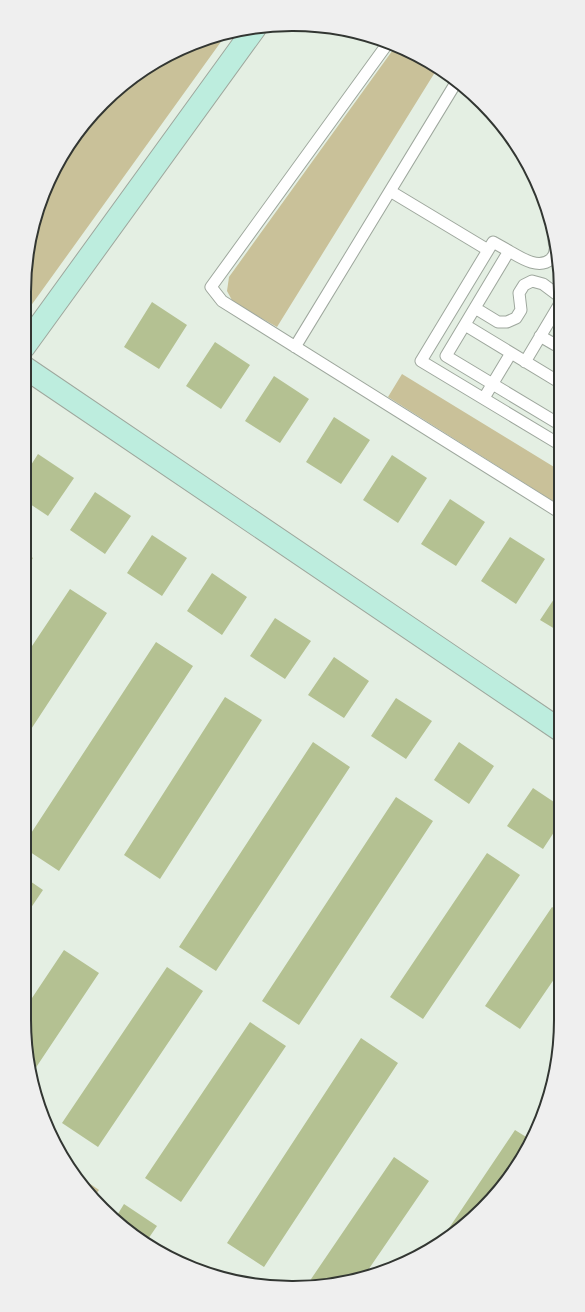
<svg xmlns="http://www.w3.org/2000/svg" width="585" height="1312" font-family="'Varela Round',sans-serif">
<rect width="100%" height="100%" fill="#e4efe3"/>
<path fill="#c9c199" d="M228,32L25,314L24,292L38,206L60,158L91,115L129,79L174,52Z
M395,47L437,69L277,327L233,302L227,291L229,277Z
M402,374L559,470V505L388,397Z
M73,1172L99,1190L93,1198L90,1196Z"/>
<path fill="#b4c192" d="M152,302L187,325L159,369L124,347Z
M215,342L250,365L221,409L186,386Z
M274,376L309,399L280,443L245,421Z
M334,417L370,440L341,484L306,462Z
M38,454L74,478L48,516L24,500V476Z
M392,455L427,478L398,523L363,500Z
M95,492L131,516L105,554L70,530Z
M450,499L485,522L456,566L421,544Z
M152,535L187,558L162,596L127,573Z
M510,537L545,559L516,604L481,581Z
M24,552L33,558L24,572Z
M212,573L247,597L222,635L187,611Z
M70,589L107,613L24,740V658Z
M560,590V632L540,620Z
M275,618L311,641L285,679L250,656Z
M156,642L193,666L59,871L24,848V844Z
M334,657L369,681L344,718L308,695Z
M225,697L262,720L160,879L124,855Z
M396,698L432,721L406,759L371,736Z
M313,742L350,767L216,971L179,947Z
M459,742L494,766L469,804L434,780Z
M533,788L560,806V823L543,849L507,826Z
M396,797L433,821L299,1025L262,1001Z
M487,853L520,875L423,1019L390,997Z
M24,877L43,890L24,918Z
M552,907L561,913V969L520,1029L485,1006Z
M64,950L99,973L33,1072L24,1019V1010Z
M167,967L203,991L98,1147L62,1123Z
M250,1022L286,1046L181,1202L145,1178Z
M361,1038L398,1063L264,1267L227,1243Z
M550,1087V1089L547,1101L542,1098Z
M515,1130L531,1140L525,1154L495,1196L441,1240Z
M394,1157L429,1181L364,1276L345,1283L310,1286L307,1285Z
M124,1204L157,1226L146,1242L116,1217Z"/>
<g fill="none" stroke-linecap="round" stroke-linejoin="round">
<g stroke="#9ea79d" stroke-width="13">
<path id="lane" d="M388,43L211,287L222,301L559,512
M390,191L488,250
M509,251C521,258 539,270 551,259C553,257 555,253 555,250C556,247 554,243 554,240
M475,308L498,322H507L516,318L521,310L519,293L524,285L532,281L543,284L559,296
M465,325L559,382
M540,336L559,347
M295,347L457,81
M525,362L559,305
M484,398L511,353
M559,424L446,356L509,251L493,242L421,361L559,444"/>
</g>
<g stroke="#9ea79d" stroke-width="24">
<path id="secondary" d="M24,347L255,28
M24,367L560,730"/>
</g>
<use href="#lane" stroke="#fff" stroke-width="11"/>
<use href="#secondary" stroke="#bdedde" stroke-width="22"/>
</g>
<path d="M0 0H585V1312H0ZM292 31H293A261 261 0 0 1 554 292V1020A261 261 0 0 1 293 1281H292A261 261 0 0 1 31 1020V292A261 261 0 0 1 292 31Z" fill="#efefef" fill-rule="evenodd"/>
<path fill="none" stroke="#323632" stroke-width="2" d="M292 31H293A261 261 0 0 1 554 292V1020A261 261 0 0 1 293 1281H292A261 261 0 0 1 31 1020V292A261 261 0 0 1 292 31Z"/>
</svg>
